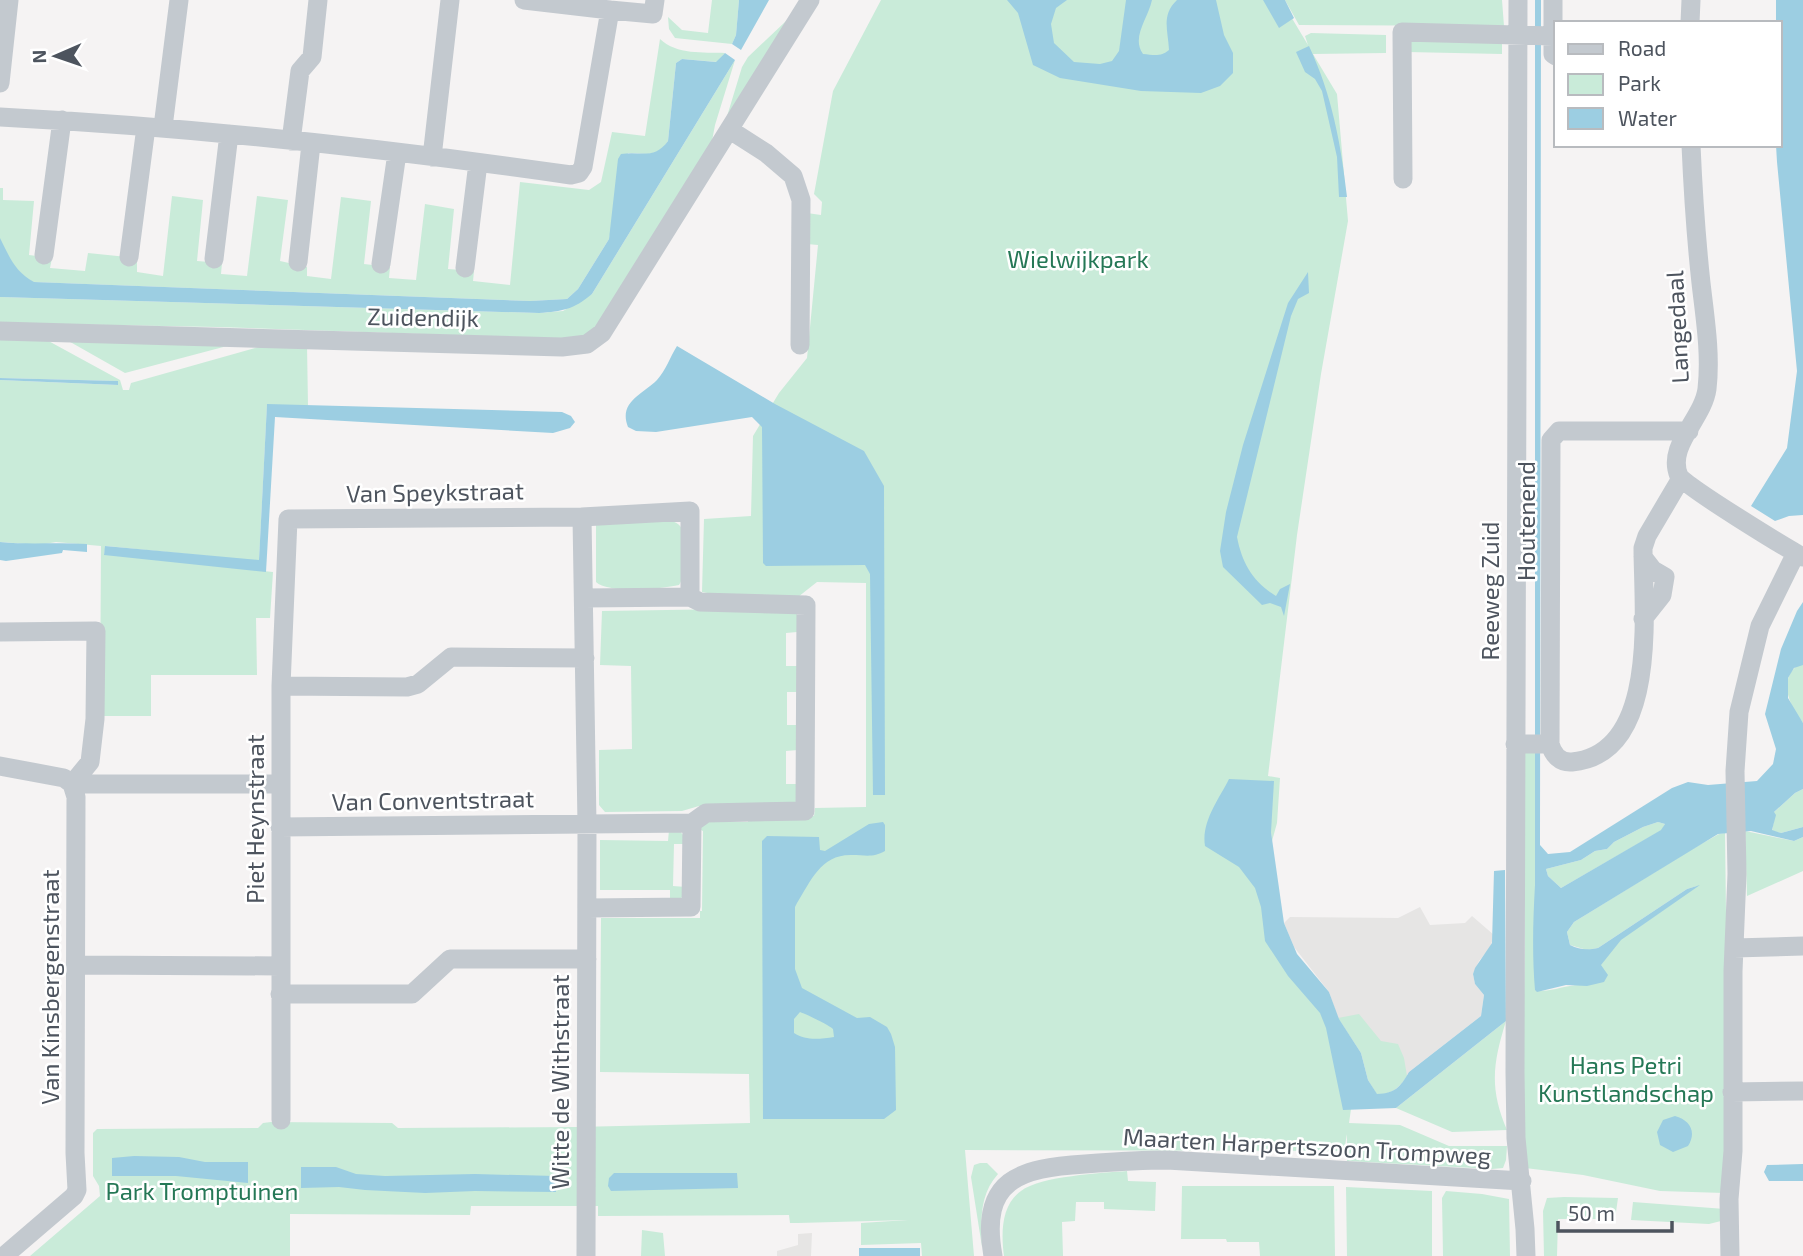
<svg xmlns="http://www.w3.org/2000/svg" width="1803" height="1256" font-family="'Exo 2',sans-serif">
<rect width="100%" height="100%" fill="#f5f3f3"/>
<path fill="#e6e5e4" d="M1420,907L1430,925L1465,923L1472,916L1494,935L1490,948L1479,961L1473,974L1475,984L1484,995L1481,1016L1409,1072L1401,1084L1338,1018L1329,992L1294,947L1284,923L1290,917L1398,918Z
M812,1233L811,1256H777V1251L798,1245V1234Z"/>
<path fill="#c9ebd9" d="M712,0H739L736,35L732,44L675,38L669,29L668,17L682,30L708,33Z
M881,0H1281L1308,45L1305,36L1311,33L1386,35V53L1313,54L1337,94L1348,221L1321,374L1297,535L1268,776L1280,778L1277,823L1272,841L1271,832L1255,884L1355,1081L1349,1123L1400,1125L1449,1146H1507L1506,1160L1503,1168L1492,1169L1347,1161V1134L1344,1151L965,1150L974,1256H922L921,1243L861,1245V1223L908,1220L798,1223H790L789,1215L598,1216V1206H471L470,1215L290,1214V1256H30L100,1196L99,1186L93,1176V1133L97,1129L258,1128L263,1123L271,1122L392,1123L398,1128L576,1127L750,1123L749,1074L600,1072L601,918H700V911H702L703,831L699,829L702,821L748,822V816H814L815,808L866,807V583L817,582L798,597L744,600L702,592L704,519L751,516L753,436L779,393L807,358L818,245L807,244V213L821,215L822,202L814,194L833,91Z
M1285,0H1502L1504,26L1299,25Z
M803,5L721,136L742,67L748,57Z
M1407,35L1502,38V54L1407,52Z
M660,39C677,55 703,52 725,53L717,62L682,59L676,63L668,141L661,151L648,154L628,153L609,239L578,289L567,299L530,301L33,282C18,274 5,256 0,239C0,224 0,203 0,188H3V200L34,201L29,255L52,258L50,268L85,271L88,253L137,258V272L163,276L172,196L203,200L197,261L222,263L221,274L247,276L257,196L288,200L280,261L307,267V276L331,279L341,197L371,201L364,264L390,267L389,278L416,280L425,204L454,209L448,269L474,271L473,281L510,285L520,182L589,190L601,182L612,132L645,136Z
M735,60L715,125L709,157L594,334L573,339L217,327L0,323V297L539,313L563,311L592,294Z
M0,338H43L120,380L123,390H129L131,383L266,345H307L308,406L267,405L259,561L106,546L104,554L273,572L270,618H256L257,675H151V716H100L101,546L56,542L39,545L0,542V380L117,385V381L0,378Z
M65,339L246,341L125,373Z
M663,519C670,521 678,521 682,529C688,539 686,576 679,585C662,589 608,594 596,582V522Z
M797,608V632L786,633V666H797L798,692H787V725H798V750L786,751V784H798V800L793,804L699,806L682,811L605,812L599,805V750L632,749L631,666L600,665L602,611Z
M1798,665H1803V723C1790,706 1777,681 1798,665Z
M1525,752H1535V990C1550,993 1564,985 1580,985L1621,936L1639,927L1697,886L1687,889L1598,948L1587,950L1570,945L1567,932L1574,922L1694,848L1719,834L1725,833L1729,1154L1724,1193L1660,1191L1583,1175L1525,1168L1521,1142L1525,947Z
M1803,789V827L1781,833L1772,831L1775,815L1773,813L1795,793Z
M1658,822L1665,824L1662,830L1561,888L1548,876L1546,869L1581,860L1595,851L1607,849L1614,842L1643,827Z
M669,830H679L683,835L686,844H674L673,886L686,887L685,894L680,899L670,900V890H600V840L668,841Z
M1745,831L1794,841L1803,837V871L1747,896Z
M1359,1014L1381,1041L1398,1044L1404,1058L1407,1076C1399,1088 1392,1094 1377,1095L1368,1080L1361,1053L1338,1018Z
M1506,1021C1493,1063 1489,1088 1507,1130L1452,1132L1396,1108Z
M980,1163H987L998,1174C979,1195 981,1221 982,1247L971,1177L974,1165Z
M1127,1171L1128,1181L1156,1182L1155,1211L1104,1209V1202H1076L1075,1221L1062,1222L1063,1256H1004C1001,1234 1001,1205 1021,1191C1040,1176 1102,1173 1127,1171Z
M1182,1186H1334L1335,1256H1260L1259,1242H1227L1226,1239H1181Z
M1346,1187L1432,1191V1256H1347Z
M1446,1191L1482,1194L1509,1199L1510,1256H1443L1442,1198Z
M1564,1197L1618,1198L1615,1219H1558L1557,1256H1544L1543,1211L1547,1198Z
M1633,1202L1725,1209V1220L1709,1224L1631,1220Z
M642,1230L663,1233L665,1256H641Z"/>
<path fill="#9ccee2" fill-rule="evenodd" d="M739,0H769L741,50L732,44L736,35Z
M1007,0H1067L1056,8L1051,24L1054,43L1074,62L1100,64L1112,61L1119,51L1126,0H1152C1148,19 1131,37 1143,54C1154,55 1161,57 1169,50C1168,30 1161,15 1177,0H1216L1224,35L1233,53V73L1220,86L1201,93L1141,91L1060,78L1033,65L1018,13Z
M1263,0H1285L1294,18L1279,28Z
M1535,0H1541L1540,845L1548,854L1570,852L1672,788L1688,782L1708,785L1757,781L1773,764L1776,749L1765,714L1781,649L1797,611L1803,602V665L1794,668L1788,678V698L1803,723V789L1795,793L1774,812L1776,815L1772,830L1781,833L1803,827V837L1794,841L1751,831L1718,834L1574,922L1567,932L1570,945C1580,950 1588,950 1598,948L1687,889L1700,885L1621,940L1601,965L1608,975L1604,982L1587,986L1566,985L1537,992L1535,990C1532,955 1533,920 1535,885ZM1658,822L1665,824L1661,830L1561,888L1548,876L1546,869L1581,860L1595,851L1607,849L1614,842L1643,827Z
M1776,0H1803V515L1789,516L1775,521L1751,506L1787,448L1797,371L1777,162L1776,145H1780V23H1776Z
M1309,46C1332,95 1341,144 1347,197H1339L1337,157L1322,91L1315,79L1305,72L1296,52Z
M725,53L735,60L592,294C573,310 563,311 539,313L0,297V238C9,256 15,272 34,282L530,301L567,299L578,289L609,239L618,159L621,154C642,151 654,160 668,141L676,63L682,59L716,62Z
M1308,272L1309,293L1298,299L1291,316L1237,537C1242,563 1253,582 1276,596L1280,589L1290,584L1284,616L1281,607L1270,603L1262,605L1223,567L1220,551L1226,512L1243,445L1288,303Z
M677,346L775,404L864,451L884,486L885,795H873L870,574L865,565L766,566L763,563L762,427L752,417L656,432L636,431L628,427C618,402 643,394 657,380C666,370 670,357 677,346Z
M0,378L118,381V385L0,380Z
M267,404L562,412L571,416L575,422L570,428L553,433L275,417L266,572L104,555L105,546L259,560Z
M0,542C30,545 58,542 87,544V552L63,550L62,553L6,561L0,560Z
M1229,779L1274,781L1271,832L1284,923L1297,954L1329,992L1339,1019L1361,1053L1368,1080L1377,1094C1396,1093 1400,1087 1409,1072L1481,1016L1484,995L1475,984L1473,974L1475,968L1492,943L1494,871L1505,870L1506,1021L1396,1108L1343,1110L1326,1028L1320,1013L1288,976L1265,941L1261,907L1255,888L1239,867L1205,846C1201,822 1219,799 1229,779Z
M883,822L885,825V851C873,858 865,855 852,855C821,854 811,881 797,903L795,907V969L802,988L857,1018L870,1017L887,1027L891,1034L895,1047L896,1110L884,1119H763L762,841L767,836L819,837L820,850L825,851L869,824ZM800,1012C806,1014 829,1025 833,1029L834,1037C820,1039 806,1041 794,1033V1019Z
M1675,1116C1690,1120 1697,1132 1688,1146L1673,1152L1660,1145L1657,1132L1663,1120Z
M134,1156L179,1157L205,1162H248V1183L176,1176H112V1158Z
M1803,1164V1181H1769L1764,1172L1767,1165Z
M301,1167H336L356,1174L385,1176L475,1174L555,1176L557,1177L556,1192L475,1191L425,1193L365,1190L339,1187L301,1188Z
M614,1173H737L738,1188L611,1191L608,1186L609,1178Z
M859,1248H920V1256H859Z"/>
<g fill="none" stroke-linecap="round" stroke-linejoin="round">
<path stroke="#c3c9cf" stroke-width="19" d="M524,0L610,10
M1518,0L1515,1072L1516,1138L1525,1229L1526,1256
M1553,0V54L1556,56
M1690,23L1691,0
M0,83L9,0
M0,117C191,127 382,148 571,175L579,173L583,167L610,10L653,14L655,0
M163,127L179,0
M730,130L766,153L793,176L801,200L800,345
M291,141L300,71L312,57L318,0
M1691,145C1693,191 1696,237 1701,283C1705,318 1711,354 1707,389C1703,419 1666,446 1679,476C1683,485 1788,549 1803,557
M432,157L450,0
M1403,179L1402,32L1553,36
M44,255L62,120
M129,257L146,127
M214,259L229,134
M298,262L311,144
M381,264L397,153
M465,268L478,163
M0,331L562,347L587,344L602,333L810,0
M1680,480L1647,536L1643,548C1643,609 1660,754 1572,762C1560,763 1553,755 1550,744L1551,440L1559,431H1689
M690,597L700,602L806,605L805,811L706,813L692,823
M584,598L690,597V511L582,517L587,824L586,1256
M1643,619L1662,595L1665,577L1653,570L1643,557
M0,632L96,631L95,719L90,762L72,784
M281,686L407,687L418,684L451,657L585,658
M1515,744H1550
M0,766L64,778L72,784H281
M280,827L692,823L691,907L587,908
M1734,948L1803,946
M76,965L281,966
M280,994H412L450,959H587
M1732,1092L1803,1091
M281,1120V686L288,519L582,517
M4,1256L74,1196L77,1190L75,1153L76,797L72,784
M993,1256C979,1179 1020,1168 1085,1164C1112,1162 1139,1160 1167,1160L1522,1181
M1730,1256L1729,1199L1733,1151V971L1737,874L1735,771L1739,712L1760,626L1796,553"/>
</g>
<g text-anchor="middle" stroke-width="5" stroke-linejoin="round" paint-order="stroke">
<g font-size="24" fill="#257856" stroke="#fff">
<text x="1078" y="268">Wielwijkpark</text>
<text x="1626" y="1074">Hans Petri<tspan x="1626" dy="28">Kunstlandschap</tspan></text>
<text x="202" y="1200">Park Tromptuinen</text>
</g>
<g font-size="24" fill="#4d545e" stroke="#fff">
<text transform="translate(423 318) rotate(1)" y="8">Zuidendijk</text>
<text transform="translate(1678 327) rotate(-93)" y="8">Langedaal</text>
<text transform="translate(435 493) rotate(-1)" y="8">Van Speykstraat</text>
<text transform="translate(1527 521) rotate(-90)" y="8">Houtenend</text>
<text transform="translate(1491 591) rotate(-90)" y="8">Reeweg Zuid</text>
<text transform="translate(433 801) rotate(-1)" y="8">Van Conventstraat</text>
<text transform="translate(256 819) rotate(-90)" y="8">Piet Heynstraat</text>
<text transform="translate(51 987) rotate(-90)" y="8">Van Kinsbergenstraat</text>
<text transform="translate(561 1082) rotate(-90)" y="8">Witte de Withstraat</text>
<text transform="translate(1307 1147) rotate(3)" y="8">Maarten Harpertszoon Trompweg</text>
</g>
</g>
<rect x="1554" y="21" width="228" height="126" fill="#ffffff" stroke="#b8bbbf" stroke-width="2"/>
<rect x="1568" y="44" width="35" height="10" fill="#c3c9cf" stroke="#b8bbbf" stroke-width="2"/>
<text x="1618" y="56" font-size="21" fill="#4d545e">Road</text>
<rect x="1568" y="74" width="35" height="21" fill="#c9ebd9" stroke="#b8bbbf" stroke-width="2"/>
<text x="1618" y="91" font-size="21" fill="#4d545e">Park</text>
<rect x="1568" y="108" width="35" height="21" fill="#9ccee2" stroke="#b8bbbf" stroke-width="2"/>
<text x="1618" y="126" font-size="21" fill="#4d545e">Water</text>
<g transform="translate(56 56) rotate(268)" stroke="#ffffff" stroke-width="5" paint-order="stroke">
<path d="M0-5L12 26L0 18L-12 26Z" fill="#4d545e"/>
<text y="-10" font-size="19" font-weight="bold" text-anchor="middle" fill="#4d545e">N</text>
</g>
<path d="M1558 1221v10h114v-10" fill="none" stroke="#4d545e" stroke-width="3.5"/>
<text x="1568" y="1221" font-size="21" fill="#4d545e" stroke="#ffffff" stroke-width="5" paint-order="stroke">50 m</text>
</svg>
